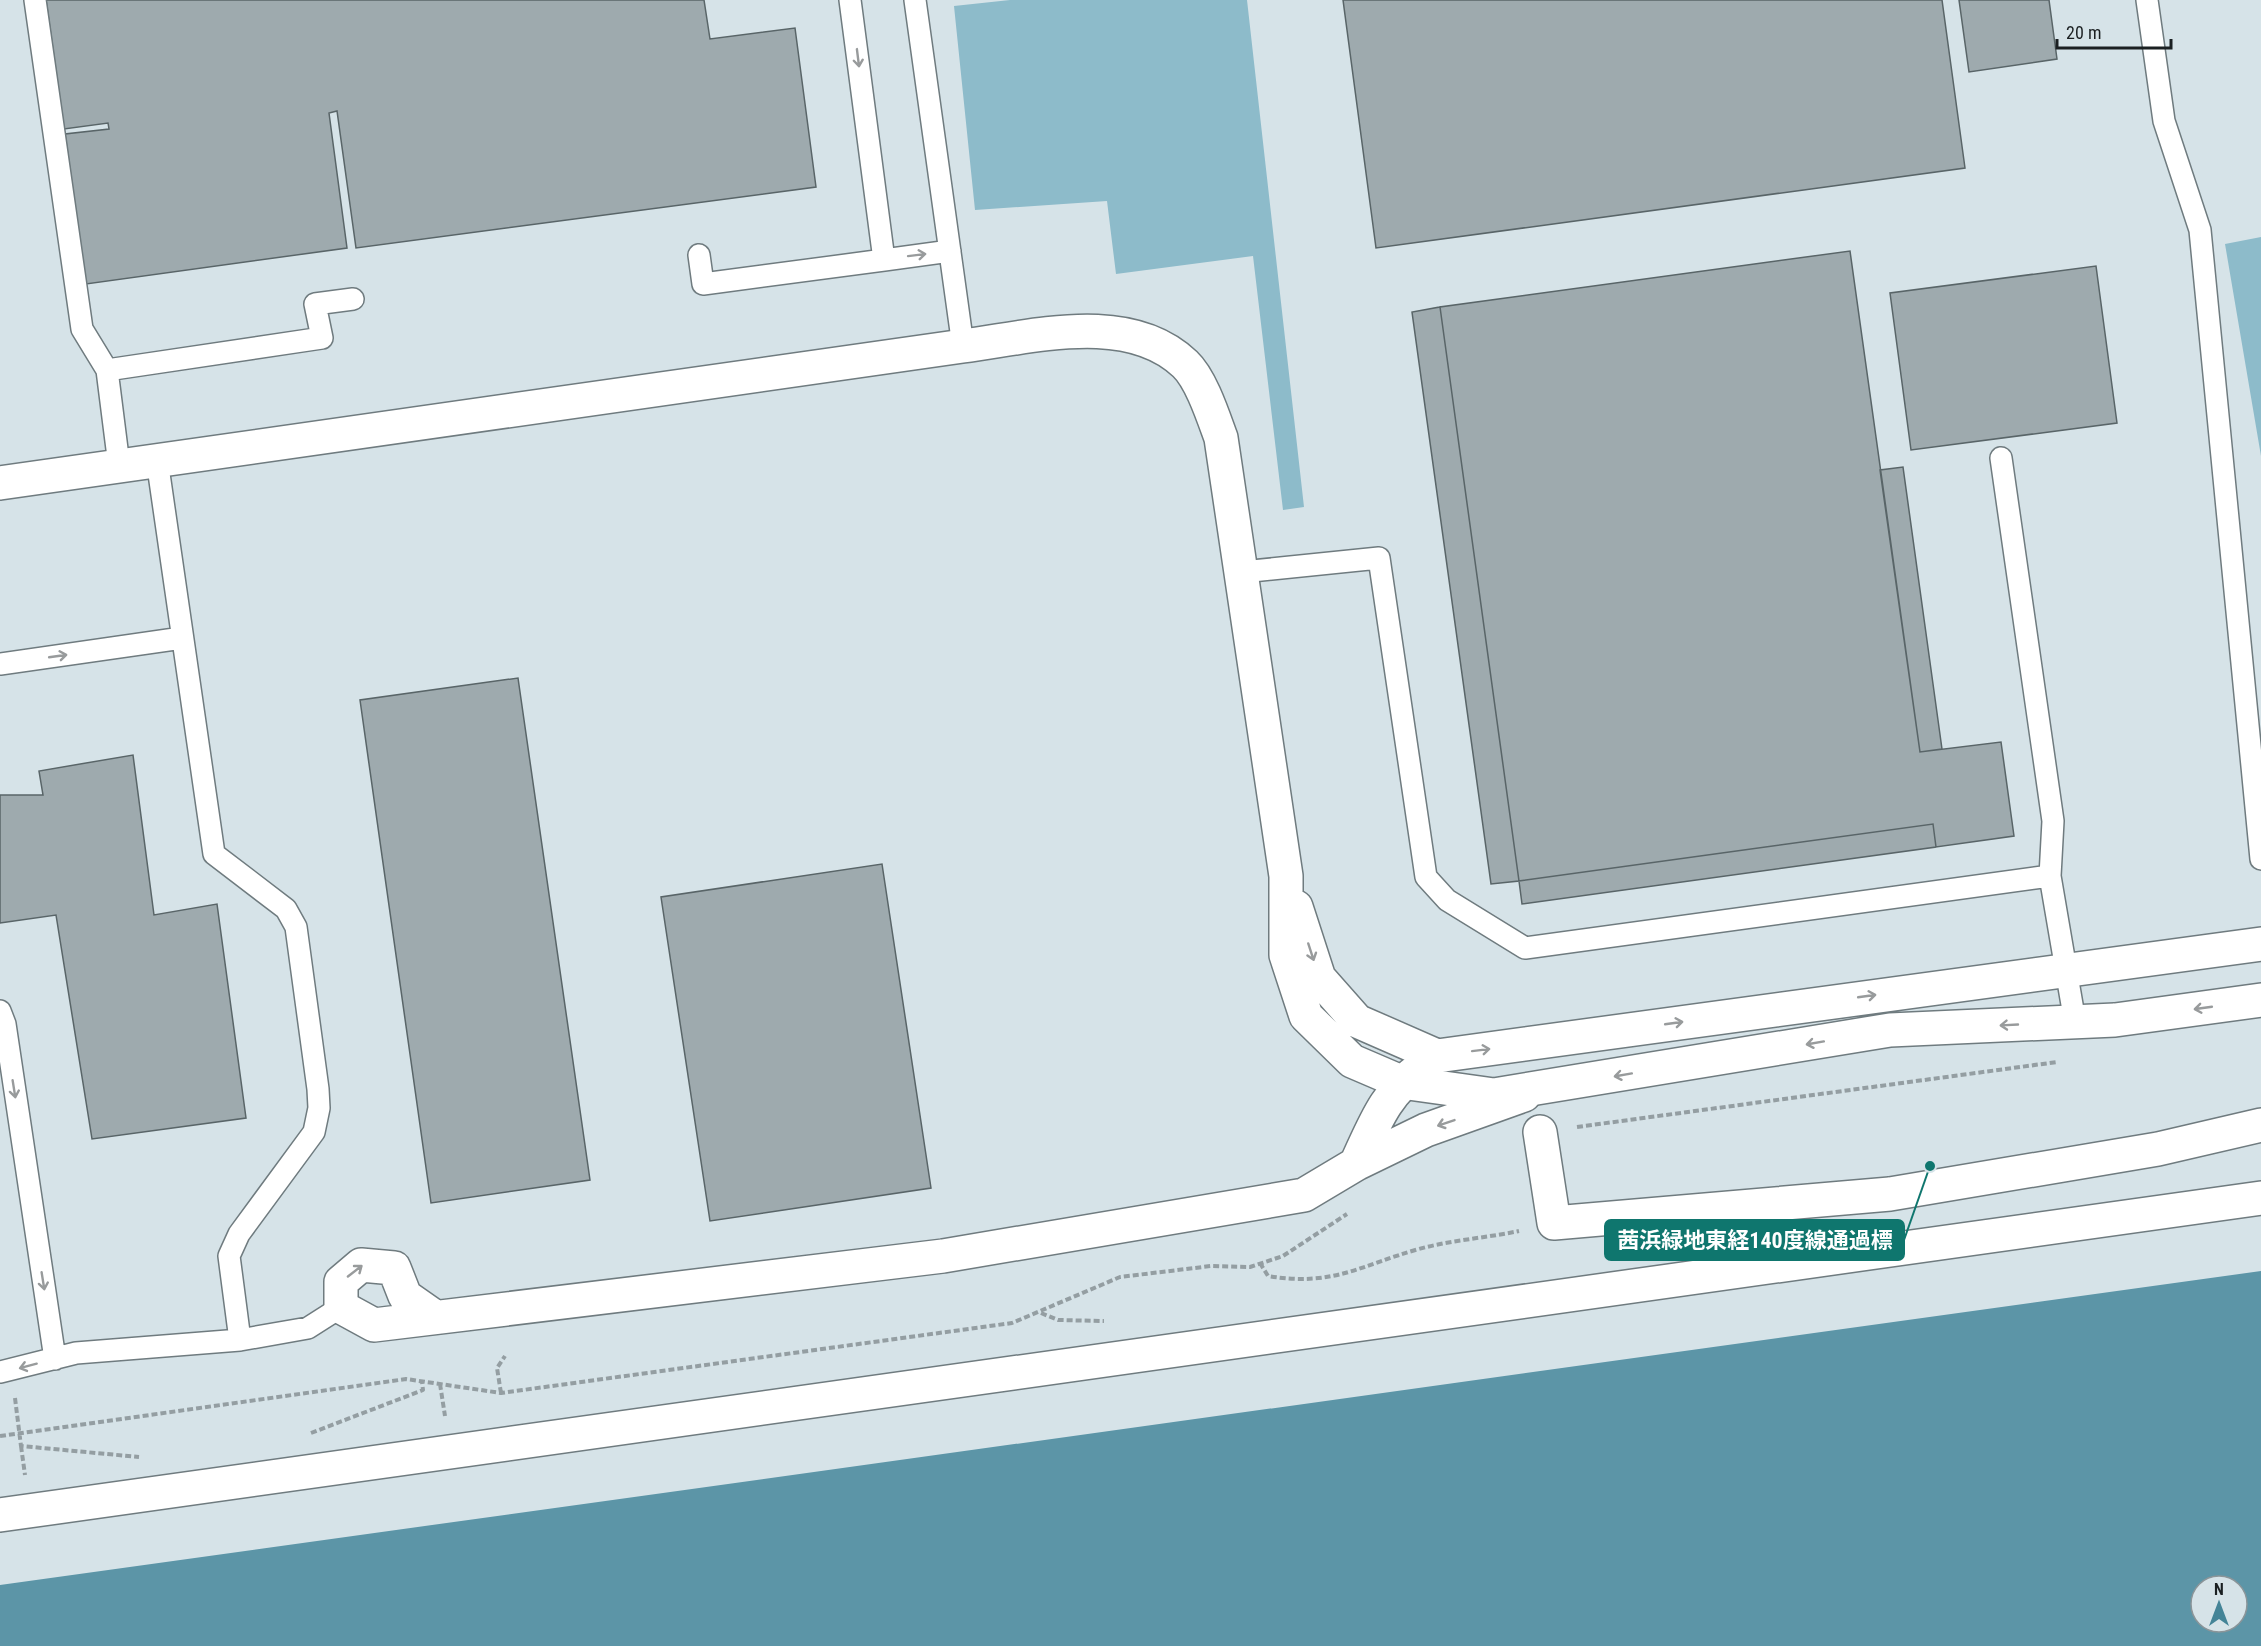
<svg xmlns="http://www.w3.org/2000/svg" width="2261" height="1646" font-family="'Roboto Condensed','Noto Sans JP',sans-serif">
<rect width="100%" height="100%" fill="#d6e3e8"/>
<path fill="#8dbbca" d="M1010,0H1247L1304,507L1283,510L1253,256L1116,274L1107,201L975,210L954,6Z
M2261,237V456L2225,244Z"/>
<path fill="#5c95a7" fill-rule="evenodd" d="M2261,1271V1646H0V1585ZM2201,1586H2237V1622H2201Z"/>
<path fill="#9eaaae" stroke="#596568" stroke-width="1.5" d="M46,0H704L710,39L795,28L816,187L356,248L337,111L329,113L347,248L86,284L65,134L109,129L108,123L64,129Z
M1343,0H1942L1965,168L1376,248Z
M1959,0H2049L2057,59L1969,72Z
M1850,251L1920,752L2001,742L2014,836L1936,847L1933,824L1519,881L1440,307Z
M2096,266L2117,423L1911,450L1890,293Z
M1440,307L1519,881L1491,884L1412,312Z
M1903,467L1942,749L1920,752L1880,470Z
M518,678L590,1180L431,1203L360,700Z
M133,755L154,915L217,904L246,1118L92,1139L56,915L0,923V795H43L39,771Z
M1933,824L1936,847L1522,904L1519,881Z
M882,864L931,1188L710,1221L661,897Z"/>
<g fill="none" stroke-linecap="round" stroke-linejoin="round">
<g stroke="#6f7b7f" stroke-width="24">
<path id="lane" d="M35,0L82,329L107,370
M850,0L884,260L950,251
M915,0L963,346
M2147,0L2164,121L2200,230L2261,859
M699,255L703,284L884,260
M2001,458L2053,821L2050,876L2075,1022
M157,460L214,854L286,909L296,927L318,1089L319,1108L314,1132L239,1234L229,1256L240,1340L308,1328L341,1307
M119,465L107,370L322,338L315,304L353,299
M1242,572L1379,558L1426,877L1447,900L1525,948L2050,876
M0,664L182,638
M0,1011L5,1024L55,1359
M0,1372L76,1353L240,1340"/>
</g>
<g stroke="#6f7b7f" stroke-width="36">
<path id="street" d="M1540,1132L1554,1223L1890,1194L2158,1149L2261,1125
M1356,1164C1375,1123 1385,1093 1423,1066
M435,1317L405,1296L394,1268L361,1265L341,1282V1307L374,1325L943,1256L1304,1195L1356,1164L1426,1130L1524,1095
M0,1515L2261,1198"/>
</g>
<g stroke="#6f7b7f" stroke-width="36">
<path id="secondary" d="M0,483L963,346C1033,337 1128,310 1185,364C1201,379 1213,416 1221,438L1286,876V955L1306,1016L1352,1061L1401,1082L1494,1095L1890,1030L2115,1020L2261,1000
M1296,907L1319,978L1357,1021L1437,1056L2261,944"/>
</g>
<path stroke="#949ea2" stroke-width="4" stroke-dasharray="6 3" stroke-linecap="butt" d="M1577,1127L2057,1062
M1260,1263L1268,1276C1334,1287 1361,1265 1419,1249C1451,1240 1486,1238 1519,1231
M1041,1313L1058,1320L1104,1321
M440,1384L445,1416
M501,1393L497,1368L505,1356
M15,1398L21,1446L139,1457
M311,1433L423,1390L422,1382
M0,1436L406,1379L501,1393L1012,1323L1120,1277L1211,1266L1250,1267L1283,1256L1347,1214
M21,1446L25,1475"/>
<use href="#lane" stroke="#fff" stroke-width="21"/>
<use href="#street" stroke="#fff" stroke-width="33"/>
<use href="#secondary" stroke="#fff" stroke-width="33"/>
</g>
<defs><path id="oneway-shaft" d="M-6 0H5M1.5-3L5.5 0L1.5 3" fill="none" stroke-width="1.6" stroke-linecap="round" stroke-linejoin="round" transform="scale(1.5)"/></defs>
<g stroke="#989b9c">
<use href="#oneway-shaft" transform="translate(858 58) rotate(83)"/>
<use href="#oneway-shaft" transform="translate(917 255) rotate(-7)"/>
<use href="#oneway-shaft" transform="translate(58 656) rotate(-8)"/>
<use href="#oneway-shaft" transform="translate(1311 952) rotate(72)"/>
<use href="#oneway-shaft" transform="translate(1867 996) rotate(-8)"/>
<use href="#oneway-shaft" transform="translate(2203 1008) rotate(172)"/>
<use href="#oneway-shaft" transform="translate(1674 1023) rotate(-8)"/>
<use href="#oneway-shaft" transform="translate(2009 1025) rotate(177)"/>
<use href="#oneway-shaft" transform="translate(1815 1043) rotate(170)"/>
<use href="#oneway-shaft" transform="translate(1481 1050) rotate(-7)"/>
<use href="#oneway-shaft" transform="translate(1623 1075) rotate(170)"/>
<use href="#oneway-shaft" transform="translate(14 1089) rotate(81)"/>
<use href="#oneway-shaft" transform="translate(1446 1123) rotate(161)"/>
<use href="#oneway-shaft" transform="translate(355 1271) rotate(-38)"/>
<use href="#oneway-shaft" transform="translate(43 1281) rotate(81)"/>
<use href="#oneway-shaft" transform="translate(28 1366) rotate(165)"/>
</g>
<path fill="none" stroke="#0f766e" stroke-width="2" d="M1930 1166L1904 1240"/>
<circle fill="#0f766e" stroke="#d6e3e8" stroke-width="2" cx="1930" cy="1166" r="6"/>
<rect fill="#0f766e" stroke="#0f766e" stroke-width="2" x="1605" y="1220" width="299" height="40" rx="6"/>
<g font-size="22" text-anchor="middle" font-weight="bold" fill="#fff">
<text x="1755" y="1248">茜浜緑地東経140度線通過標</text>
</g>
<g transform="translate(2219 1604)"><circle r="28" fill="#d6e3e8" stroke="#8b9599" stroke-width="1.5"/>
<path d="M0-4.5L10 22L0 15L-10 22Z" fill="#448497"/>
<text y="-9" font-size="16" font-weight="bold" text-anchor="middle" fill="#1b2022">N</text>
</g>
<path d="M2057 39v9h114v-9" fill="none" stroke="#1b2022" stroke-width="3"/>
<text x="2066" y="39" font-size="18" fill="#1b2022" stroke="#d6e3e8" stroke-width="4.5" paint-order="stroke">20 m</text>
</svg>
